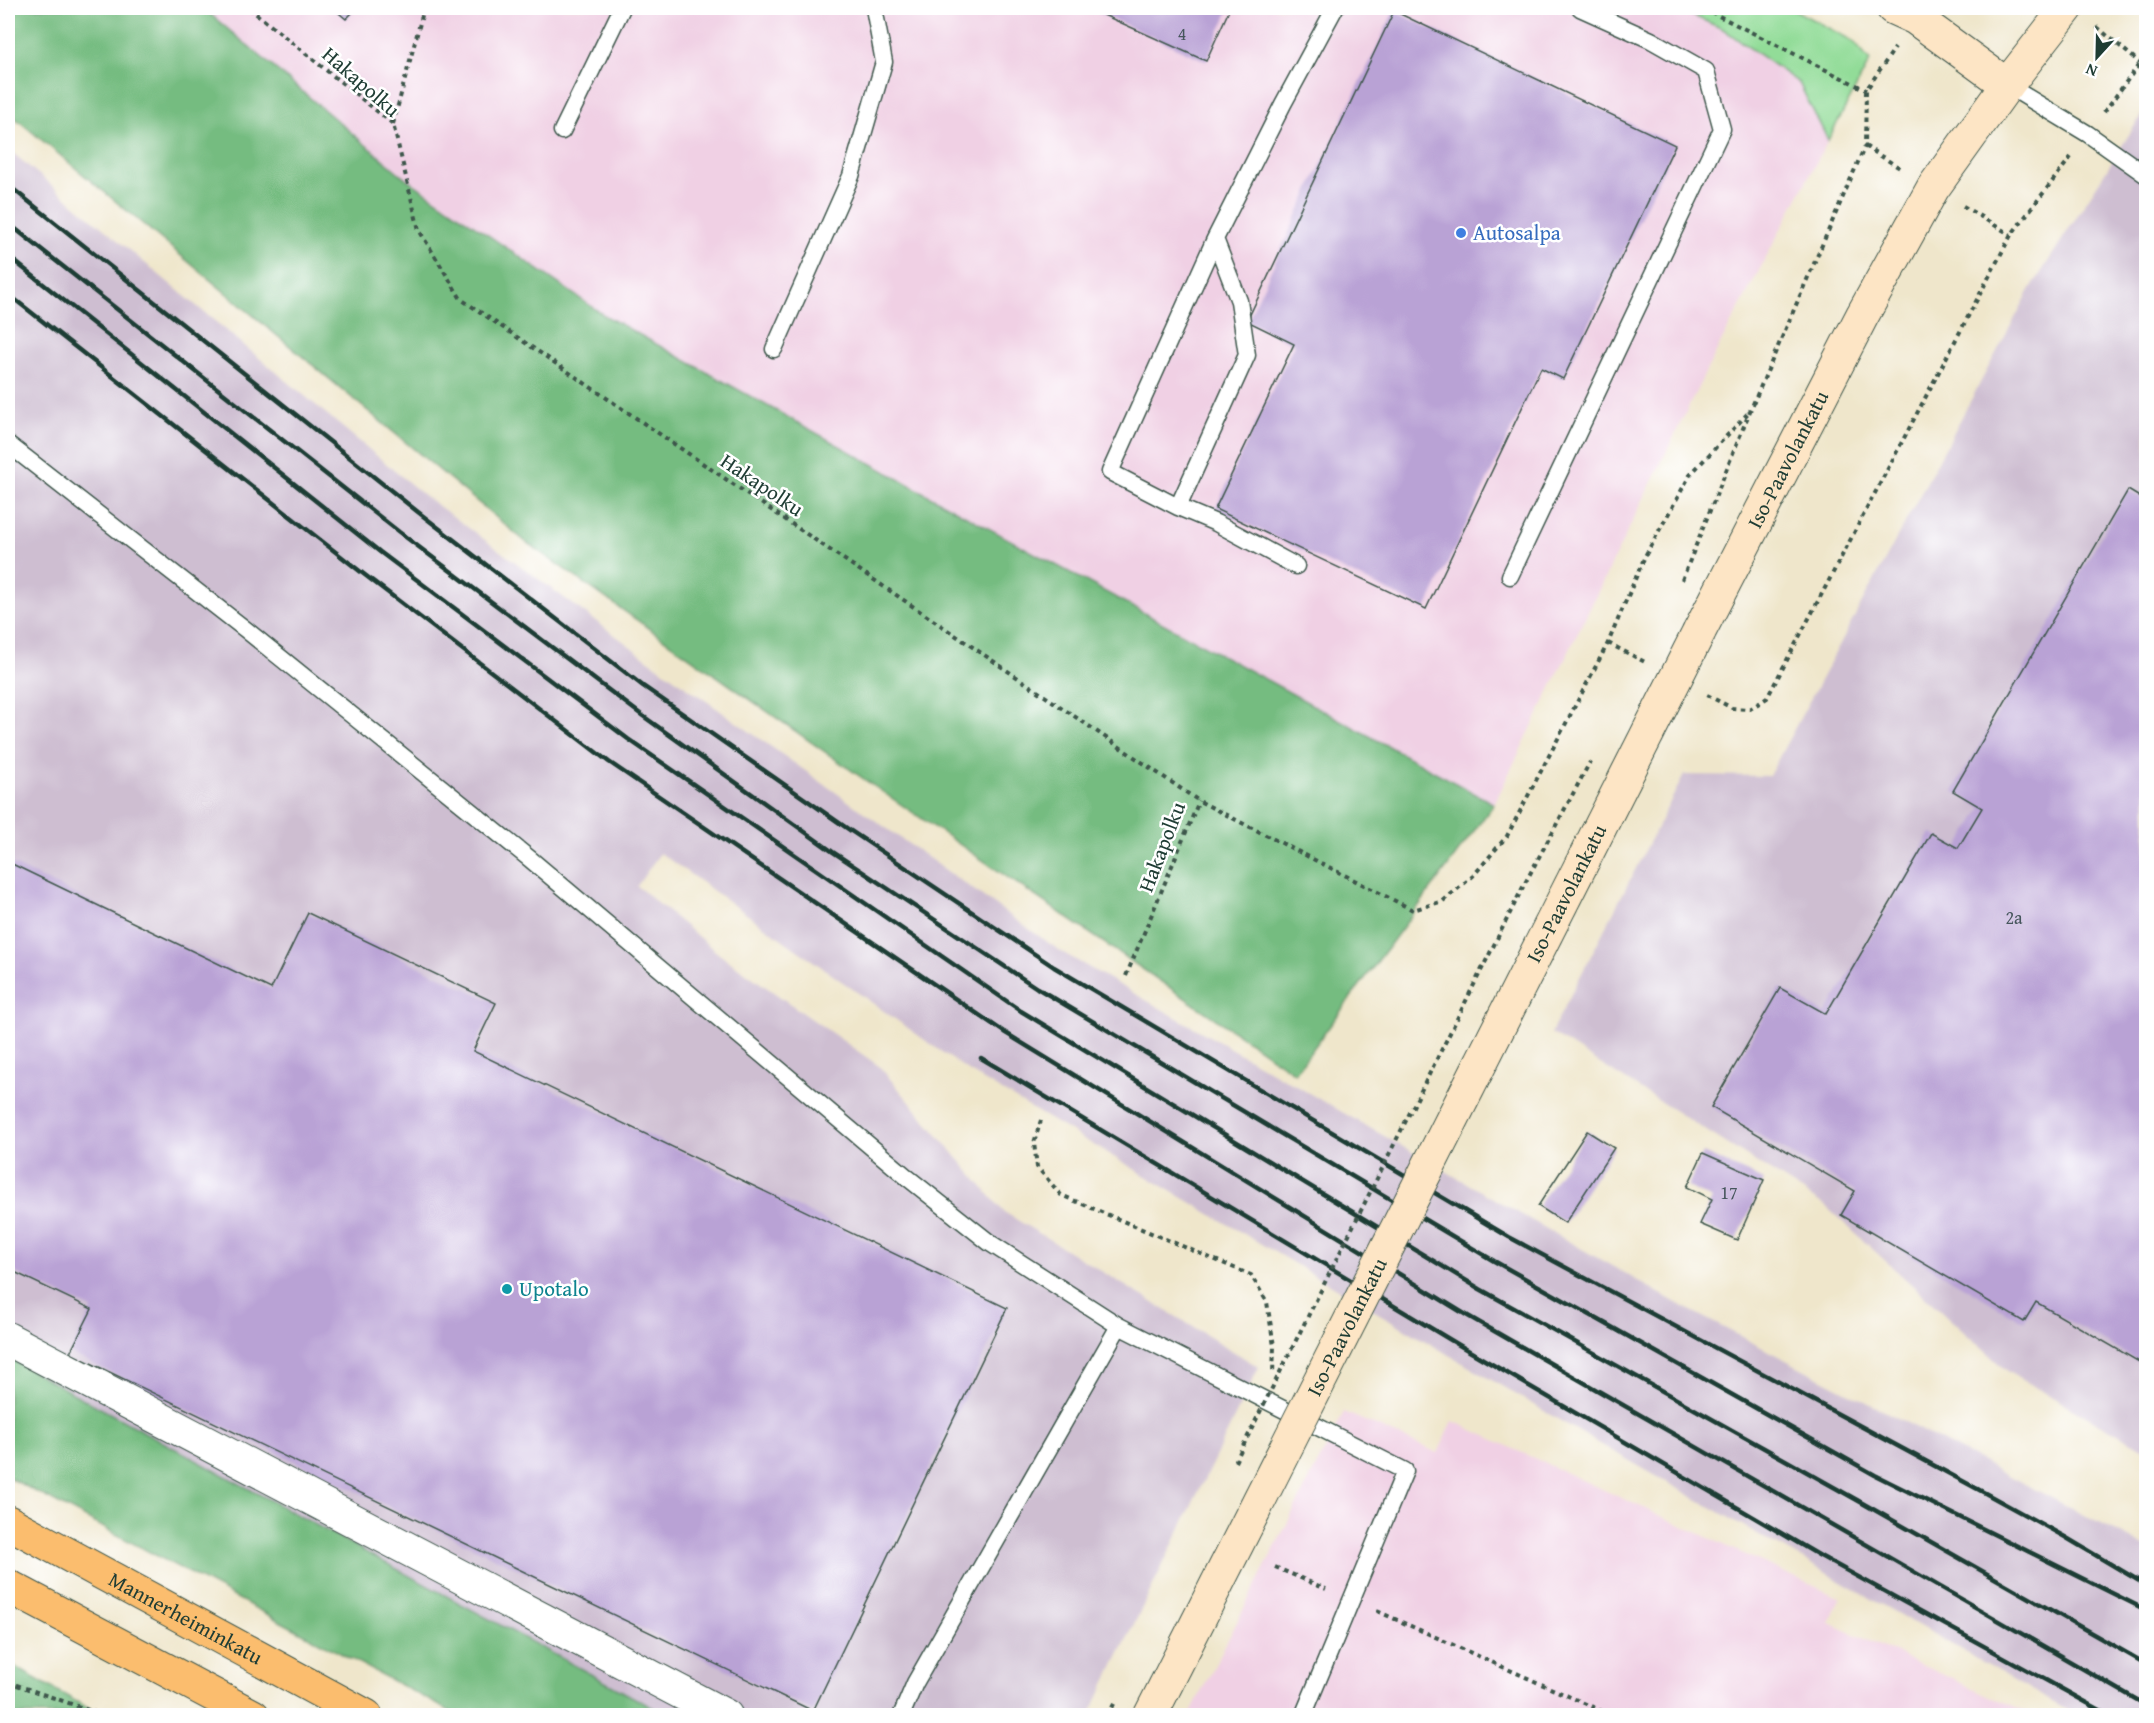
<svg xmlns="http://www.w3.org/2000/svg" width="2154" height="1723" font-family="'Gentium Book Plus',serif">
<rect width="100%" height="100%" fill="#fff"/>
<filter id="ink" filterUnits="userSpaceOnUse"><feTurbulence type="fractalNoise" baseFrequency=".0167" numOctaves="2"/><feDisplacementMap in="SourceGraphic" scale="12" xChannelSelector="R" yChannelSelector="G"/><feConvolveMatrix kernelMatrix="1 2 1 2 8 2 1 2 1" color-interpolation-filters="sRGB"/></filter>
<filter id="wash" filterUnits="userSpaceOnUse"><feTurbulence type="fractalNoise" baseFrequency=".008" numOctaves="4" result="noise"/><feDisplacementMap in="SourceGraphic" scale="24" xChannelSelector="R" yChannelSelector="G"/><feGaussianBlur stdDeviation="1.35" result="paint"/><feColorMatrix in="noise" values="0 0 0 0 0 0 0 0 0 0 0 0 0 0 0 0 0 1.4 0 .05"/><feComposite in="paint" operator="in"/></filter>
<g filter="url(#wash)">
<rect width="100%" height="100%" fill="#efe6cb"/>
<path fill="#f0d0e4" d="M203,8H1791L1853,41L1870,61L1708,367L1494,804L937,500L604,315L404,177Z
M1344,1412L1438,1453L1453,1421L1840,1598L1830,1623L2031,1715L1189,1716Z"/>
<path fill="#cebed1" d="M2146,108V1450L2008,1372L1824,1205L1551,1033L1684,775L1769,776L2030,290Z
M8,149L425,496L657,666L1060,951L1680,1305L2146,1547V1715H2075L1593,1440L970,1072L660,853L637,886L719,954L879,1066L1004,1212L1259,1367L1090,1715H666L8,1358Z"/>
<path fill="#92dc98" stroke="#588c66" stroke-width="1.5" d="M1676,8H1791L1853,41L1870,61L1828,140L1799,83L1723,29Z"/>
<path fill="#75bc80" stroke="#4a7c5a" stroke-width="1.5" d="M8,8H203L404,177L604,315L937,500L1494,804L1295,1073L868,782L527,543L8,112Z
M8,1358L666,1715H457L8,1477Z
M8,1663L100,1715H8Z"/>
<g id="blocks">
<path fill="#b9a2d5" d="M333,8H357L346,19Z
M1088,8H1230L1206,61Z
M1394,11L1675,145L1563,379L1541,368L1426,609L1215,509L1294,344L1247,321Z
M2128,490L2146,501V1366L2036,1302L2024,1322L1841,1215L1855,1191L1711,1107L1780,988L1826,1014L1931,833L1958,848L1982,808L1953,791Z
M8,862L271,989L308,913L496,1003L473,1051L1007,1308L813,1711L70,1353L92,1309L8,1269Z
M1587,1131L1614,1148L1565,1223L1538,1206Z
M1703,1153L1764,1180L1737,1240L1700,1224L1712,1199L1687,1187Z"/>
</g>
</g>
<g filter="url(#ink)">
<use href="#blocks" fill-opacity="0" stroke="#3e564b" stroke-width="1.5"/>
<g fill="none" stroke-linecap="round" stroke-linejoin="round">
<g stroke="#3e564b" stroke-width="19">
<path id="lane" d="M2007,85L2088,134L2146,175
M562,131L622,8
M774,349L851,176L884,62L874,8
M8,444L245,629L530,859L908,1178L990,1243L1119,1326L1405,1471L1303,1716
M1178,507L1247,355L1239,301L1215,239
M1296,566L1216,523L1178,507L1110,472L1215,239L1283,104L1335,8
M1510,576L1722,129L1706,71L1651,40L1580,8
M901,1716L915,1683L1119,1326"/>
</g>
<g stroke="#3e564b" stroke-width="35">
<path id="street" d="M8,1339L726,1716"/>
</g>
<g stroke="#3e564b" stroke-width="35">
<g id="secondary">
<path d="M1893,8L1915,18L2007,85"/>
<path id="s1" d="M1699,632L1862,316L1933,188L2007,85L2067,8"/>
</g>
</g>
<g stroke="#3e564b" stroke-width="35">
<g id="primary">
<path id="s2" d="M8,1522L366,1716"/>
<path d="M8,1586L253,1716"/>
</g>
</g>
<path stroke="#3e564b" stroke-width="4" stroke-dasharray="4.5 4.5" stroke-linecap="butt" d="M249,8L393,124L419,230L461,299L1199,801L1413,910L1443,901L1473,876L1507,836L1608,643L1645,556L1690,475L1750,411
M1703,8L1866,90
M2097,27L2140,63
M2104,112L2146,55
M393,124L424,8
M1865,146L1903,170
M1963,206L2011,235
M1682,580L1750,411L1865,146L1866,90L1895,48
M1608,643L1645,662
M1707,695L1732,708L1750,709L1767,698L2011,235L2071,157
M1126,976L1199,801
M1041,1120L1034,1143L1037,1167L1061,1195L1251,1275L1267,1302L1274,1346L1273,1374
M1275,1567L1326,1589
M1377,1611L1613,1716
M8,1682L106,1716"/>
<use href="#lane" stroke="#fff" stroke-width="16"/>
<use href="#street" stroke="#fff" stroke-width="33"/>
<use href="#secondary" stroke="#fde5c5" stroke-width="33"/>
<use href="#primary" stroke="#fbbd6e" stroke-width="33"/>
<path stroke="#1f3d34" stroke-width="4.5" d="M8,185L418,512L643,686L851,831L1054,967L1509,1237L1985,1493L2065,1537L2146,1585
M8,223L399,532L643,716L833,852L1037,988L1494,1261L1875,1475L2146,1610
M8,256L380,552L628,739L1021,1011L1480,1289L1857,1500L2146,1664
M8,294L361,572L609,762L1004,1032L1468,1316L2146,1705
M981,1058L1459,1345L1822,1557L2111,1716"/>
<g stroke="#3e564b" stroke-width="35" stroke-linecap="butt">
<g id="secondary-bridge">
<path id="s3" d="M1150,1716L1699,632"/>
</g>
</g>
<path stroke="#3e564b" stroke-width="4" stroke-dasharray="4.5 4.5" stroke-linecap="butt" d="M1235,1462L1524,885L1590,762
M1108,1716L1115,1702"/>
<use href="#secondary-bridge" stroke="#fde5c5" stroke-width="33"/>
</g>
</g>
<circle fill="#3f7fe0" stroke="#fff" stroke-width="2" cx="1461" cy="233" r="6"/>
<circle fill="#0f9aa8" stroke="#fff" stroke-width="2" cx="507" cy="1289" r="6"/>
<g text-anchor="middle" stroke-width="5" stroke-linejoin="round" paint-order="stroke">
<g font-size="18" fill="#46565c">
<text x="1182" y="40">4</text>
<text x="2014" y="924">2a</text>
<text x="1729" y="1199">17</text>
</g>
<g font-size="21" fill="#1f3d34" stroke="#fff">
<text transform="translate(361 82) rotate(41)" y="7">Hakapolku</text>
<text dy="7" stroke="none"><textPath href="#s1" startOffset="194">Iso-Paavolankatu</textPath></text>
<text transform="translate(762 485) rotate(34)" y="7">Hakapolku</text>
<text transform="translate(1162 847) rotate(-69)" y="7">Hakapolku</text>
<text dy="7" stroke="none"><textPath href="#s3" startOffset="922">Iso-Paavolankatu</textPath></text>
<text dy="7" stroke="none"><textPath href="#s3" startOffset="436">Iso-Paavolankatu</textPath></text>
<text dy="7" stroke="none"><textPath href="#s2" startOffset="202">Mannerheiminkatu</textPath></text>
</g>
<g font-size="21" fill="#366cbe" stroke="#fff" text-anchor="start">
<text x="1473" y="240">Autosalpa</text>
</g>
<g font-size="21" fill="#0d838f" stroke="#fff" text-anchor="start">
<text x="519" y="1296">Upotalo</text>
</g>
</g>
<rect width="2154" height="1723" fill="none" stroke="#fff" stroke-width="30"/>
<g transform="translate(2097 57) rotate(202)" stroke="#ffffff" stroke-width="4.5" paint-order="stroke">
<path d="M0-4.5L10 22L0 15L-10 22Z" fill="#1f3d34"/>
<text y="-9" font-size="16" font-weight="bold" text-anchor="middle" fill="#1f3d34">N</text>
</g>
</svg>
